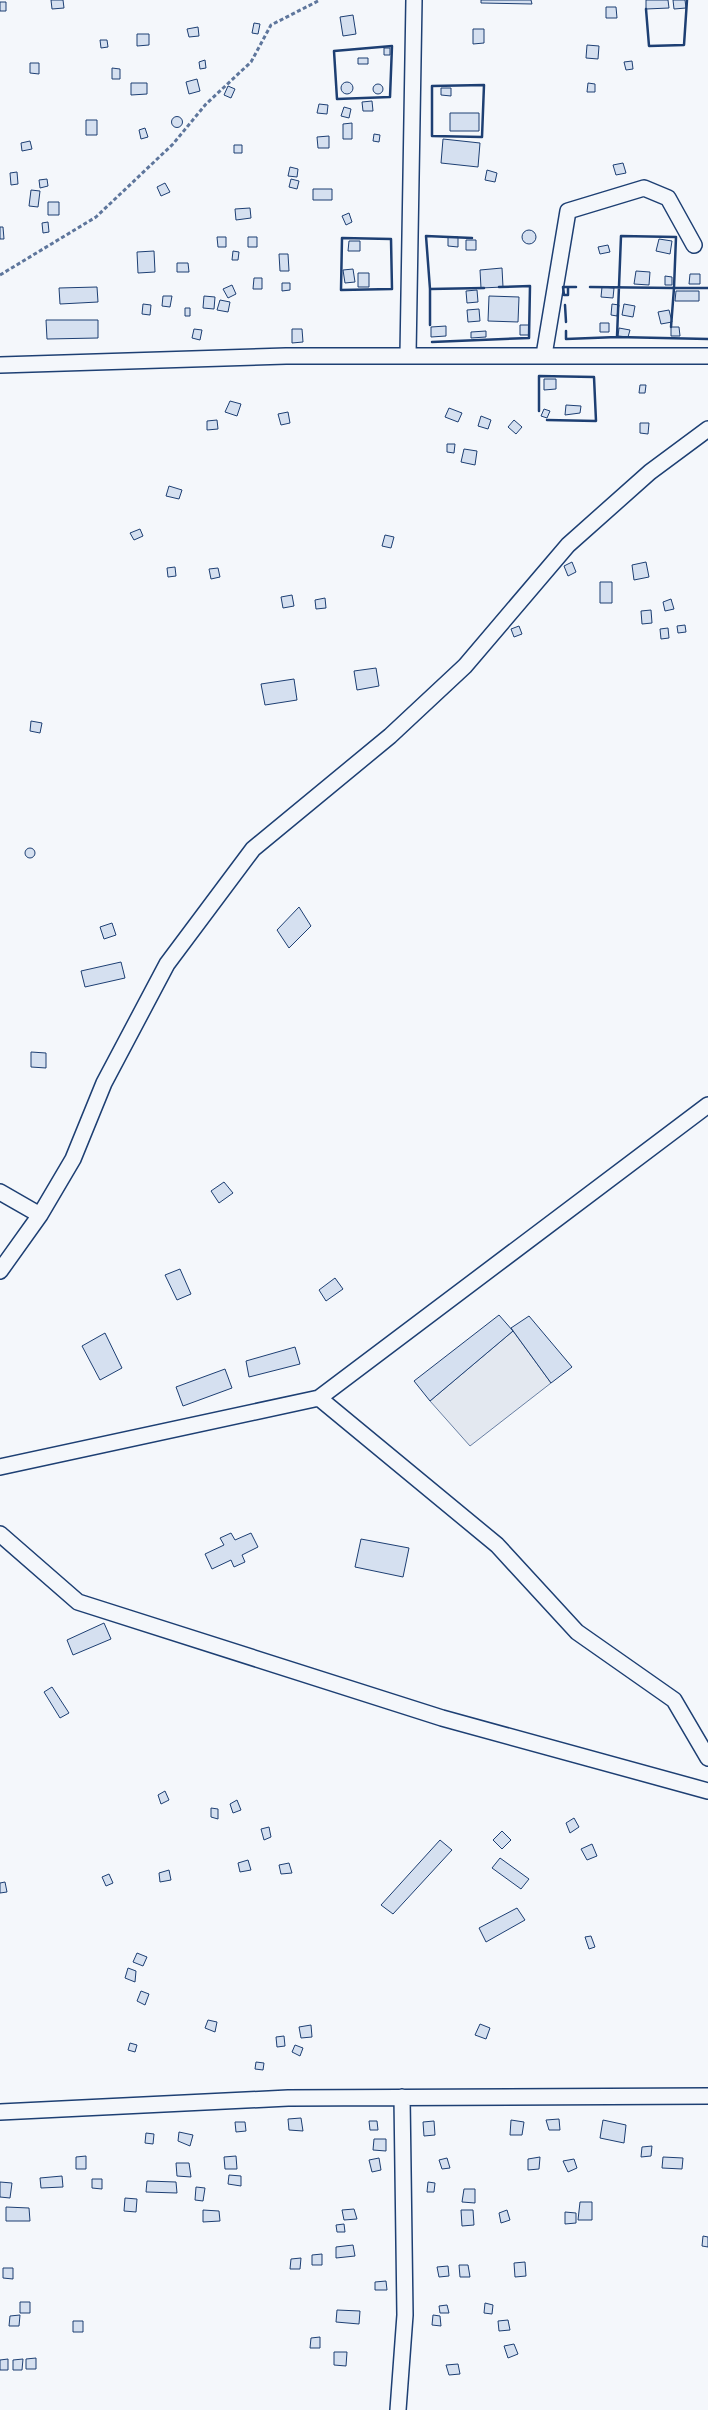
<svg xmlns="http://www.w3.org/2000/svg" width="708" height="2410" font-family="'Source Serif 4',serif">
<rect width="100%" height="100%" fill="#f4f7fb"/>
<path fill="#e3e8f0" stroke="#687fa3" d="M513,1331L551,1383L470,1446L430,1401Z"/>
<path fill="#d5e0f0" stroke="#1d3f73" d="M51,0H63L64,8L52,9Z
M481,0H531L532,4L481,3Z
M646,0H668L669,8L646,9Z
M673,0H685L686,8L674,9Z
M0,2H6V11H0Z
M606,7H616L617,18H606Z
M353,15L356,34L343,36L340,17Z
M254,23L260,24L258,34L252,33Z
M198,27L199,36L189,37L187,29Z
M473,29H484V43L473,44Z
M137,34H149V45L137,46Z
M100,40H107L108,47L101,48Z
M587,45L599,46L598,59L586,58Z
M384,48H390V55H384Z
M358,58H368V64H358Z
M205,60L206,68L200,69L199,62Z
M632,61L633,69L626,70L624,62Z
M30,63H39V74L30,73Z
M112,68L120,69V79H112Z
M197,79L200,91L189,94L186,82Z
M341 88a6 6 0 1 1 12 0a6 6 0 1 1-12 0Z
M131,83H147V94L131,95Z
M588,83L595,84V92H587Z
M373 89a5 5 0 1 1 10 0a5 5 0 1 1-10 0Z
M228,86L235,89L231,98L224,95Z
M441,88H451V96L441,95Z
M372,101L373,111H363L362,102Z
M319,104L328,105L327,114L317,113Z
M344,107L351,109L349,118L341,116Z
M450,113H479V131H450Z
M171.5 122a5.5 5.5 0 1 1 11 0a5.5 5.5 0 1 1-11 0Z
M86,120H97V135H86Z
M352,123V139H343V124Z
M145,128L148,137L141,139L139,130Z
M374,134L380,135L379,142L373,141Z
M329,136V148H318L317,137Z
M443,139L480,143L478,167L441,163Z
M30,141L32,149L22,151L21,143Z
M234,145H242V153H234Z
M623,163L626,173L616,175L613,165Z
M290,167L298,169L297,177L288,176Z
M487,170L497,173L495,182L485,180Z
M17,172L18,184L11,185L10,173Z
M47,179L48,186L40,188L39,180Z
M291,179L299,181L297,189L289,187Z
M165,183L170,192L161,196L157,187Z
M313,189H332V200H313Z
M31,190L40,191L38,207L29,206Z
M48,202H59V215H48Z
M250,208L251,218L236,220L235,209Z
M349,213L352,222L346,225L342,216Z
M48,222L49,232L43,233L42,223Z
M0,227H3L4,239H0Z
M522 237a7 7 0 1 1 14 0a7 7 0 1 1-14 0Z
M217,237H226V247H218Z
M248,237H257V247H248Z
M448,237H458V247L448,246Z
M659,239L672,241L670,254L656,251Z
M466,240H476V250H466Z
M349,241H360V251H348Z
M608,245L610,252L600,254L598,247Z
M154,251L155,272L138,273L137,252Z
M233,251L239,252L238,260H232Z
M279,254H288L289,271H280Z
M177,263H188L189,272H177Z
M502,268L503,287L481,288L480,270Z
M353,269L355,282L345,283L343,270Z
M636,271L650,272L649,285L634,284Z
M358,273H369V287H358Z
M690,274H700V284H689Z
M665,276L672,277V285H665Z
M254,278H262V289H253Z
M282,283H290V290L282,291Z
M232,285L236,294L228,298L223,289Z
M97,287L98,302L60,304L59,288Z
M602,287L614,288L613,298L601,297Z
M477,290L478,302L467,303L466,291Z
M676,291H699V301H675Z
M163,296H172L170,307L162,306Z
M204,296L215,297L214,309L203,308Z
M489,296L519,297L518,322L488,321Z
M220,300L230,302L228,312L217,310Z
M143,304L151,305L150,315L142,314Z
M612,304L619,305L617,316L611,315Z
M624,304L635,306L633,317L622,315Z
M185,308H190V316H185Z
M479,309L480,321L468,322L467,310Z
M669,310L672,322L661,324L658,312Z
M46,320H98V338L47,339Z
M600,323H609V332H600Z
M520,325H529V335H520Z
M446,326V336L431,337V327Z
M671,327H679L680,336H671Z
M619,328L630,330L628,337L618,336Z
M194,329L202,330L200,340L192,338Z
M292,329H302L303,342L292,343Z
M486,331V337L471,338V332Z
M544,379H556V389L544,390Z
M640,385H646L645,393H639Z
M230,401L241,404L237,416L225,412Z
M566,405L581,406L580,413L565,415Z
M449,408L462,413L458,422L445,417Z
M544,409L550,411L547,418L541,416Z
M288,412L290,423L281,425L278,414Z
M481,416L491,420L488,429L478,426Z
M217,420L218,429L207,430V421Z
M514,420L522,427L516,434L508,427Z
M640,423H649L648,434L640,433Z
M447,444H455L454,453L447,452Z
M464,449L477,451L475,465L461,462Z
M169,486L182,490L179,499L166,496Z
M140,529L143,536L134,540L130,533Z
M385,535L394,537L391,548L382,546Z
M572,562L576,572L568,576L564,566Z
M646,562L649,577L634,580L632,565Z
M175,567L176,576L168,577L167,568Z
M218,568L220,577L211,579L209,569Z
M600,582H612V603H600Z
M292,595L294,606L283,608L281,597Z
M325,598L326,608L316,609L315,600Z
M671,599L674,609L665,611L663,602Z
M651,610L652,623L642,624L641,611Z
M685,625L686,632L678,633L677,626Z
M519,626L522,634L514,637L511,629Z
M668,628L669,638L661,639L660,629Z
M376,668L379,686L357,690L354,671Z
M294,679L297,700L265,705L261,684Z
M31,721L42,723L40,733L30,731Z
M25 853a5 5 0 1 1 10 0a5 5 0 1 1-10 0Z
M299,907L311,926L289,948L277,930Z
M112,923L116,935L104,939L100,927Z
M121,962L125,978L85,987L81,971Z
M31,1052L46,1053V1068L31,1067Z
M224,1182L233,1193L219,1203L211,1191Z
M180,1269L191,1294L177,1300L165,1275Z
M335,1278L343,1289L326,1301L319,1290Z
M499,1315L513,1331L430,1401L414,1381Z
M529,1316L572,1367L551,1383L511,1328Z
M105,1333L122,1368L100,1380L82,1346Z
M295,1347L300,1364L249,1377L246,1361Z
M225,1369L232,1388L183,1406L176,1387Z
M231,1533L235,1540L251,1533L258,1547L242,1555L245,1562L234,1567L231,1560L212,1569L205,1554L224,1545L220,1538Z
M361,1539L409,1548L403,1577L355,1567Z
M104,1623L111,1639L73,1655L67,1640Z
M52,1687L69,1713L60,1718L44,1692Z
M165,1791L169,1800L161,1804L158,1795Z
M237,1800L241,1810L233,1813L230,1804Z
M211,1808L218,1809V1819L211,1817Z
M574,1818L579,1827L570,1833L566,1823Z
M269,1827L271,1837L264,1840L261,1829Z
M502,1831L511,1840L502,1849L493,1840Z
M440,1840L452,1850L393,1914L381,1905Z
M592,1844L597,1856L587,1860L581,1849Z
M500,1858L529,1879L521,1889L492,1868Z
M248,1860L251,1870L240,1872L238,1863Z
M289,1863L292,1873L281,1874L279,1865Z
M169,1870L171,1880L160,1882L159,1873Z
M109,1874L113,1883L106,1886L102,1877Z
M5,1882L7,1892L0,1893V1883Z
M517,1908L525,1920L486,1942L479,1928Z
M591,1936L595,1947L589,1949L585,1937Z
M137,1953L147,1957L143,1966L133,1962Z
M128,1968L136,1971L135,1982L125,1978Z
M141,1991L149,1994L145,2005L137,2001Z
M208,2020L217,2022L215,2032L205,2028Z
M480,2024L490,2028L486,2039L475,2035Z
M311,2025L312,2037L301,2038L299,2027Z
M284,2036L285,2046L277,2047L276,2037Z
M130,2043L137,2045L135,2052L128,2050Z
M295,2045L303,2048L300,2056L292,2052Z
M256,2062L264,2063L263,2070L255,2069Z
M301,2118L303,2131L289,2130L288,2119Z
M559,2119L560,2130H549L546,2120Z
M511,2120L524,2122L522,2135H510Z
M603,2120L626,2125L624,2143L600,2138Z
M369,2121H377L378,2130H370Z
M434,2121L435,2135L424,2136L423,2122Z
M235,2122H245L246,2131L236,2132Z
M179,2132L193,2135L190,2146L178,2141Z
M146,2133L154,2134L153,2144L145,2143Z
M374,2139H386V2151L373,2150Z
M652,2146L651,2156L641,2157L642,2147Z
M86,2156V2169H76V2157Z
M236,2156L237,2169H225L224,2157Z
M540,2157L539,2169L528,2170V2159Z
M663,2157L683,2158L682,2169L662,2168Z
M379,2158L381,2170L372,2172L369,2160Z
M447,2158L450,2168L442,2169L439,2160Z
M574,2159L577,2168L568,2172L563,2161Z
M176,2163H189L191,2177L177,2176Z
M229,2175L241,2176V2186L228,2184Z
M62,2176L63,2187L41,2188L40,2178Z
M92,2179H102V2189L92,2188Z
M147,2181L176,2182L177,2193L146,2192Z
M0,2182L12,2183L10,2198L0,2197Z
M428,2182L435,2183L434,2192H427Z
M196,2187L205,2188L203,2201L195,2200Z
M464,2189H475V2203L462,2202Z
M125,2198L137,2199L136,2212L124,2211Z
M580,2202H592V2220H578Z
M6,2207L29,2208L30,2221H6Z
M354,2209L357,2219L344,2220L342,2210Z
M203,2210L219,2211L220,2221L203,2222Z
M461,2210H473L474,2225L462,2226Z
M507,2210L510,2220L501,2223L499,2213Z
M565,2212L576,2213V2223L565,2224Z
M344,2224L345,2232H337L336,2225Z
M703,2236L708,2237V2247L702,2246Z
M353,2245L355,2256L336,2258V2247Z
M322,2254V2265H312V2255Z
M301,2258L300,2269H290L291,2259Z
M525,2262L526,2276L515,2277L514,2263Z
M459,2265H468L470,2277H460Z
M448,2266L449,2276L439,2277L437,2267Z
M3,2268H13V2279L3,2278Z
M386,2281L387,2290H375V2282Z
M20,2302H30V2313H20Z
M485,2303L493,2305L492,2314L484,2313Z
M447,2305L449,2313H440L439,2306Z
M337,2310L360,2311L359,2324L336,2322Z
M20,2315L19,2326H9L10,2316Z
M433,2315L440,2316L441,2326L432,2325Z
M508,2320L510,2330L499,2331L498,2321Z
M73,2321H83V2332H73Z
M320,2337V2348H310L311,2338Z
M514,2344L518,2354L508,2358L504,2346Z
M334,2352H347L346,2366L334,2365Z
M36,2358V2369H26V2359Z
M8,2359V2370H0V2360Z
M23,2359L22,2370H13V2360Z
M458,2364L460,2374L449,2375L446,2365Z"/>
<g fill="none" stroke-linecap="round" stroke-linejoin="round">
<g stroke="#1d3f73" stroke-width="18">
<path id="street" d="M408,355L414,0
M544,355L568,211L644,188L668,198L694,245
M0,365L286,356H708
M0,1192L40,1215L0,1271
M40,1215L73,1159L104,1083L167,964L253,849L390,736L465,666L568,545L650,472L708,429
M319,1398L708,1105
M0,1467L319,1398L497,1545L577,1632L674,1700L708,1758
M0,1534L78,1602L442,1718L708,1791
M0,2112L288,2098L708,2096
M398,2410L405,2315L402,2097"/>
</g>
<path stroke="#5e769c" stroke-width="3" stroke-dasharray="4 2.5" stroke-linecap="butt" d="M0,275L96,217L173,144L206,104L251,62L271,25L320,0"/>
<use href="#street" stroke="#f4f7fb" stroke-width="15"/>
<path stroke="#1d3f73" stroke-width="2.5" d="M646,9L649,46L684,45L687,0
M392,46L390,97L337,99L334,51Z
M484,85L482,137L432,136V86Z
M342,238L391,239L392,289L341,290Z
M568,287V295H564L563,287H576
M590,287L674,288L671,327
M708,288H674L676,237L621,236L617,337L708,339
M430,289L426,236L472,238
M565,305L566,322
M430,325V289L484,288
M566,331V339L617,337
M432,342L529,338L530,286L499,287
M539,411V376L594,377L596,421L547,420"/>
</g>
</svg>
